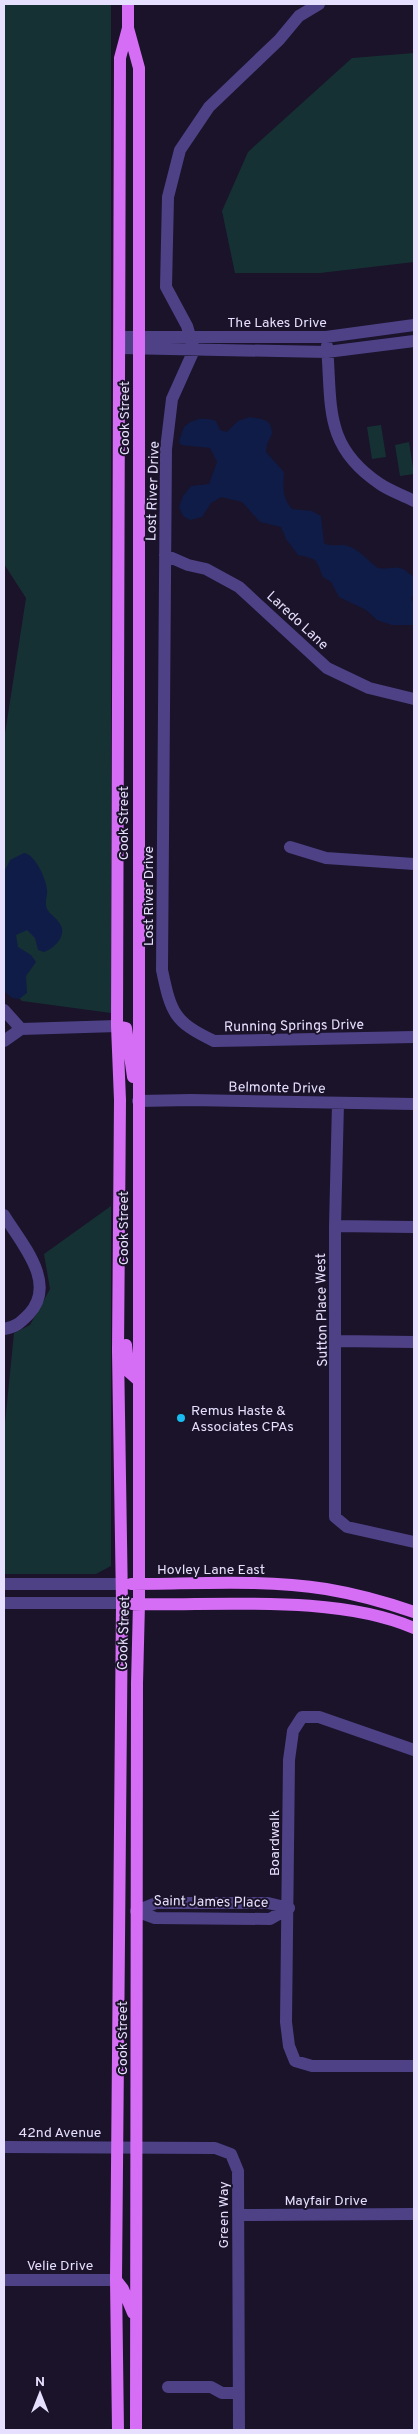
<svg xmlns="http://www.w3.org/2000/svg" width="418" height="2434" font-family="Overpass,sans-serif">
<rect width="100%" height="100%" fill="#1a132a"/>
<path fill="#163134" d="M4,4H111V1013L22,1001L4,983V740L26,598L4,564Z
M414,53V262L320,273H235L222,211L248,152L352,58Z
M381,425L386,457L372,459L367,427Z
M409,442L414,474L400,476L395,445Z
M111,1206V1566L96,1574H4V1433L14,1333L30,1325L50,1289L44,1254Z"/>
<path fill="#0f1c47" d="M250,417C262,420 272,418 272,434L267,444L266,452L284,472C283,487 282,497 292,509L312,511L321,516L324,543C332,548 340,543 348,546C360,550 368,561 378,568C394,571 397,561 413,577L414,593L411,598L414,604V625H392L377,620L366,610L339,597L331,582L323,577C315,558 319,560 298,555L286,539L281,527L260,522L242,502L221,497L211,503L202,517L190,520L183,516L179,507L183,496L191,486L209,484L217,462L210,448L181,445L179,441L184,427C194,418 204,417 216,421L220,430L227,432L238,421Z
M24,853C35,854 46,879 47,889C48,896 44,901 47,909C50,915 57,918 60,924C68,936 53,949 44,952L38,950L35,938L27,930L16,935L18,947L31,955L36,962L26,976L27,993L19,999L12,998L4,991L5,870L10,860Z"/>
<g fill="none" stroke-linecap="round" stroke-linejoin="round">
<path stroke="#4e4186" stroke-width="12" d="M319,4L299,16L279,40L209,107L180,150L168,197L166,287L187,326L194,350L172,399L166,449L162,970C171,1013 174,1022 214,1041L414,1037
M120,337H326L414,325
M327,346C332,406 323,446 380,484C390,491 403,495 414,501
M120,348L327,352L414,341
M165,555L188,565L206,569L239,587L327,668L369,688L414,699
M290,847L326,858L414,864
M4,1010L21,1029L117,1026
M4,1041L21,1029
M138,1101L191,1100L414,1104
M338,1103L335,1226V1517L347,1527L414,1542
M4,1215C21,1243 58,1283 29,1314C20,1323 16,1327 4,1329
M335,1226L414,1227
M337,1341L414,1342
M4,1584H121
M4,1603H122
M414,1750L319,1717H302L293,1731L289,1760L286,2022L289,2046L295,2061L312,2066H414
M156,1903H268L289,1908L270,1919L155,1918L136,1911Z
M4,2147L215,2148L231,2154L238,2171L239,2430
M238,2215L414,2214
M4,2280H116
M168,2387H211L222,2393H239"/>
<path stroke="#d56df5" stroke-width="12" d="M128,28L139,68V1604L137,1683L136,2430
M117,1026L126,1028L133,1077
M126,1345L129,1372L138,1380
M131,1584C196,1584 262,1579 326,1589C356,1594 385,1602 414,1612
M132,1604C218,1606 335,1594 414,1628
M116,2280L123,2289L133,2313
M118,2430L116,2280L122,1603L118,1351L120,1100L117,1026L120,58L128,28V4"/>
</g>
<circle fill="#18bcf0" stroke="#1a132a" stroke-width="2" cx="181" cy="1418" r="5"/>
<g text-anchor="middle" stroke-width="4" stroke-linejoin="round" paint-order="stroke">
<g font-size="14" fill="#e6dffd" stroke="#1a132a">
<text x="277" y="327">The Lakes Drive</text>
<text transform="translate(124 418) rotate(-90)" y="5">Cook Street</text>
<text transform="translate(152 491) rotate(-88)" y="5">Lost River Drive</text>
<text transform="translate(298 620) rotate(43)" y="5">Laredo Lane</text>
<text transform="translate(123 823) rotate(-90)" y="5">Cook Street</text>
<text transform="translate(148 896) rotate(-90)" y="5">Lost River Drive</text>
<text transform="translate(294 1025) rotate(-1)" y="5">Running Springs Drive</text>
<text transform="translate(277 1087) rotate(1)" y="5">Belmonte Drive</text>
<text transform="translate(123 1228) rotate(-90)" y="5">Cook Street</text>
<text transform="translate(321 1310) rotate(-91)" y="5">Sutton Place West</text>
<text x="211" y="1574">Hovley Lane East</text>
<text transform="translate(123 1633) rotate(-88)" y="5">Cook Street</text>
<text transform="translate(274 1843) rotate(-90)" y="5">Boardwalk</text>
<text transform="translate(211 1901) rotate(1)" y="5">Saint James Place</text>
<text transform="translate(122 2038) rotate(-90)" y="5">Cook Street</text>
<text x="60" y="2137">42nd Avenue</text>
<text x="326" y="2205">Mayfair Drive</text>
<text transform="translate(223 2215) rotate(-90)" y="5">Green Way</text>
<text x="60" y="2270">Velie Drive</text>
</g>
<g font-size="14" fill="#e6dffd" stroke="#1a132a" text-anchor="start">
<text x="191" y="1415">Remus Haste &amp;<tspan x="191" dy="16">Associates CPAs</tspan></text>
</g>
</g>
<rect width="418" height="2434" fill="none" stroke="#e6dffd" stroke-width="10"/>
<g transform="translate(40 2394)" stroke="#1a132a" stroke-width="4" paint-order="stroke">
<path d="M0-4L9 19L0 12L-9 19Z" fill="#e6dffd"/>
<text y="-8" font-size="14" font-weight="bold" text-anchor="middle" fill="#e6dffd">N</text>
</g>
</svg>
